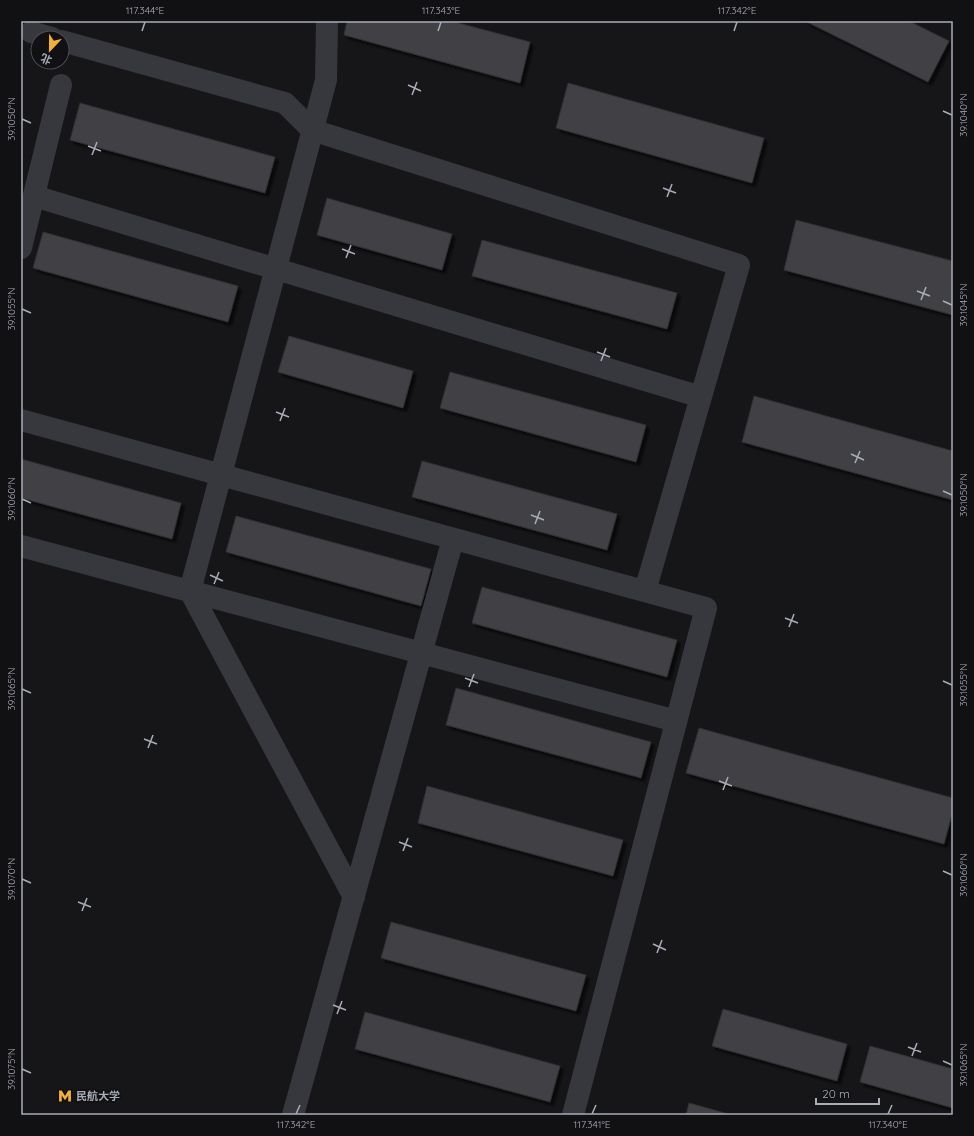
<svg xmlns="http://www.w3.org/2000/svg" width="974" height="1136" font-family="Quicksand,'Noto Sans SC',sans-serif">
<defs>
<filter id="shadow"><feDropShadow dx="3.5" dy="3.5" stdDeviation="1" flood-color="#0009"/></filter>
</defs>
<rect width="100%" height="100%" fill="#161618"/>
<path fill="#404145" stroke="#303034" filter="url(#shadow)" d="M347,21H451L530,42L520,83L344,35Z
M805,21H909L949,41L928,82Z
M568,83L764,138L752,183L556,128Z
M80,103L275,157L265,193L70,140Z
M327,198L452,234L442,270L317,235Z
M796,220L953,261V315L784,270Z
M43,232L238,286L228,322L33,268Z
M482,240L677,293L667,329L472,276Z
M289,336L413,371L403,408L278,372Z
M450,372L646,425L636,462L440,408Z
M754,396L953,451V500L742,442Z
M21,459L181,503L172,539L21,498Z
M422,461L617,514L607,550L412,497Z
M236,516L431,569L421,606L226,552Z
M482,587L677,640L667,677L472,623Z
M456,688L651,742L641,778L446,725Z
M699,728L953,798V810L944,844L686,773Z
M427,786L623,840L613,876L418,823Z
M391,922L586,975L576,1011L381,958Z
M723,1009L847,1044L837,1081L712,1046Z
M365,1012L560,1066L550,1102L355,1049Z
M870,1046L953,1069V1108L860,1082Z
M689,1103L732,1115H686Z"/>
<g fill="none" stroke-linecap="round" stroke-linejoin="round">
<path stroke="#37383d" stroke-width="22" d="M327,21L326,80L190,591L354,897
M31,32L52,38
M62,41L285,103L312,130L739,265L645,591
M34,196L701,397
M21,248L61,85
M21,420L706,608L573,1115
M21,546L676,721
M293,1115L453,539"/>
</g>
<path fill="none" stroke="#a8adb8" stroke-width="1.5" d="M142,31L145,22M438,31L441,22M734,31L737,22M408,85L421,91M412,95L417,82M943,111L952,115M22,119L31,123M88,146L101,151M92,155L97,142M663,188L676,193M667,197L672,184M342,249L355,254M346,258L351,245M917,291L930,296M921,300L926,287M943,301L952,305M22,309L31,313M597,352L610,357M601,361L606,348M276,412L289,417M280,421L285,408M851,454L864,460M855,463L860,451M943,491L952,495M22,499L31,503M531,515L544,520M535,524L540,511M210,575L223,581M214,584L219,572M785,618L798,623M789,627L794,614M465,678L478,683M943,681L952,685M469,687L474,674M22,689L31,693M144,739L157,744M148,748L153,735M719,781L732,786M723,790L728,777M399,842L412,847M403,851L408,838M943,871L952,875M22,879L31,883M78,902L91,907M82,911L87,898M653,944L666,950M657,953L662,940M333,1005L346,1010M337,1014L342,1001M908,1047L921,1052M912,1056L917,1043M943,1061L952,1065M22,1069L31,1073M296,1114L300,1105M592,1114L596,1105M888,1114L892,1105"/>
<defs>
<g id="metro-bare" transform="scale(1.08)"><path d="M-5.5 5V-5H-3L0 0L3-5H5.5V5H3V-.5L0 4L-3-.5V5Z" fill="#f2b134" stroke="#111113" stroke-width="2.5" paint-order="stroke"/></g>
</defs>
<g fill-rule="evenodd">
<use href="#metro-bare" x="65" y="1096"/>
</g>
<g text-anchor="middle" stroke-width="3.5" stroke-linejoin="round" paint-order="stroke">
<g font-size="11" font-weight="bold" fill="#a8adb8" stroke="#111113" text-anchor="start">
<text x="76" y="1100">民航大学</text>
</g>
</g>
<rect width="974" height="1136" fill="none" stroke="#111113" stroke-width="44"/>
<g transform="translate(50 50) rotate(202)"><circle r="19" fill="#111113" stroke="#4d4f55"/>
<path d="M0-3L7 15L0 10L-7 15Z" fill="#f2b134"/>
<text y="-6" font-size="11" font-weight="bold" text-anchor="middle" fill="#a8adb8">北</text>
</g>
<path d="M816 1098v6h63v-6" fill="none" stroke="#a8adb8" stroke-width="2"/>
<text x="822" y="1098" font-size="12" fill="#a8adb8" stroke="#111113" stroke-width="3" paint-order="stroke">20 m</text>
<rect x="22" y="22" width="930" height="1092" fill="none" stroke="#a8adb8" stroke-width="1.5"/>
<g font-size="10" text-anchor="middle" fill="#a8adb8">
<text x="145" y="14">117.344°E</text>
<text x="441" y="14">117.343°E</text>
<text x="737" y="14">117.342°E</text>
<text transform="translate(963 115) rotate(-90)" y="4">39.1040°N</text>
<text transform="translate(11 119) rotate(-90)" y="4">39.1050°N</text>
<text transform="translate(963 305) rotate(-90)" y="4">39.1045°N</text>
<text transform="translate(11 309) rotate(-90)" y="4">39.1055°N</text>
<text transform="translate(963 495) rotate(-90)" y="4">39.1050°N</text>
<text transform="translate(11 499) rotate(-90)" y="4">39.1060°N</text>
<text transform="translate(963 685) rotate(-90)" y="4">39.1055°N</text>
<text transform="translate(11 689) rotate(-90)" y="4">39.1065°N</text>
<text transform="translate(963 875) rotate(-90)" y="4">39.1060°N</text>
<text transform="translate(11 879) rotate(-90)" y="4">39.1070°N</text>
<text transform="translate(963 1065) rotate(-90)" y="4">39.1065°N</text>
<text transform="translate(11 1069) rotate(-90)" y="4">39.1075°N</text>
<text x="296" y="1128">117.342°E</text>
<text x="592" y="1128">117.341°E</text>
<text x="888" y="1128">117.340°E</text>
</g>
</svg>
